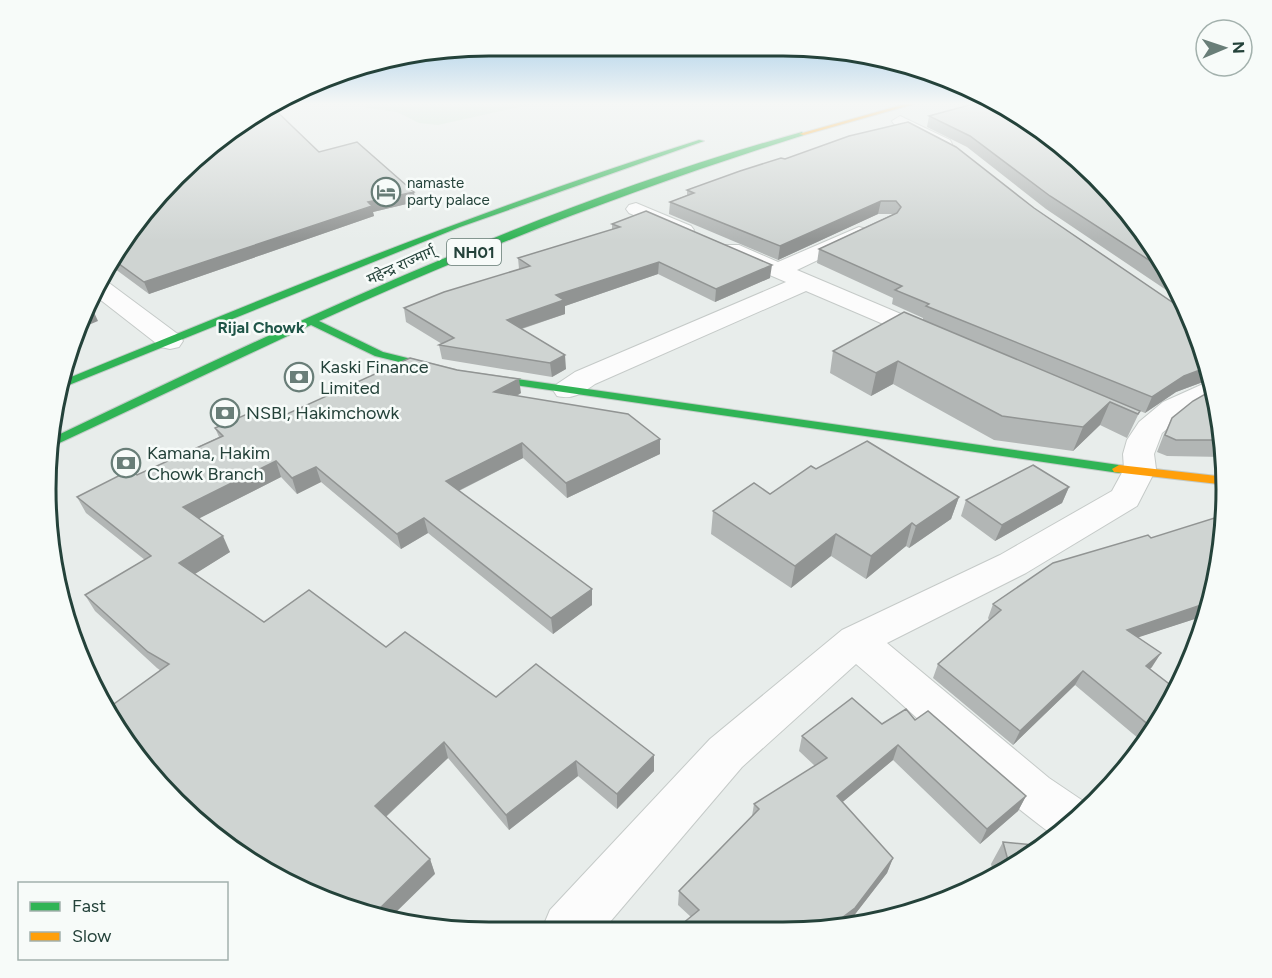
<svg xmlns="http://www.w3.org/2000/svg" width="1272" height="978" font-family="Figtree,'Noto Sans Devanagari',sans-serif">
<rect width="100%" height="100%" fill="#e8edeb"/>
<path fill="#d1e6d8" d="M362,104H533L438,125L419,123L397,112L367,108Z"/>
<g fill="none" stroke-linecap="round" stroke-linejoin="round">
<g stroke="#c5cac8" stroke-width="2">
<path id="street" d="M900,116L950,140L952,144L950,148H938L894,124L892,121Z
M636,203L691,226L694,230L691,234H677L629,213L626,209L629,205Z
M859,227L866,229L870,233L866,237L797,270L941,331L945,336L941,341L932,344L923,341L806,291L595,384C582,393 573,400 557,396L553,390L557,384L575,372L786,282L723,255L720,250L723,245H739L778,262Z
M100,279L105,280L179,335L183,341L179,347L170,349L161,347L93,294Z
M1212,380L1217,397L1184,415L1162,433L1154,454L1156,469L1137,506L1026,573L887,643L1049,778L1092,807L1056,837C984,786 924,721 856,664L742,767L604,929H542L550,910L710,739L842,630L1000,555L1112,491L1124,469L1123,454L1127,440L1139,422L1163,402Z"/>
</g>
<g stroke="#c3cbc8" stroke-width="2">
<path id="fast" d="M802,132L804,135C639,187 477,249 319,321L383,352L460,371L1119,465L1126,469L1124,472L1119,473L460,377L375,356L311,325L53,446L54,437C296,321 542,204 802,132Z
M699,140L704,141L460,227L59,389V382C270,295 481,209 699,140Z"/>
</g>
<g stroke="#c3cbc8" stroke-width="2">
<path id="slow" d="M905,104H914L804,135L799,134Z
M1119,465L1226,477L1227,485L1114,472L1112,469Z"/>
</g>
<use href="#street" fill="#fcfcfc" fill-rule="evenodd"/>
<use href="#fast" fill="#30b455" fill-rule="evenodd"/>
<use href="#slow" fill="#ff9f0a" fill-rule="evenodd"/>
</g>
<path fill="#b2b6b5" d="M973,104L1152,243L1184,302L1046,209L967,147L927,127L929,116Z
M319,152L414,192L415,202L373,212L374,216L149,294L107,263L175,175Z
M687,190L1034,208L1193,319L1211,379L1176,392L1145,413L1140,411L1127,438L1100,425L1073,451L994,440L893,384L871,396L830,373L833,351L923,320V318L892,304L893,298L817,263L819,249L893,214H878L778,260L669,214L670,202L687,195Z
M612,224L770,278L715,302L658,274L565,306V314L522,329L566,369L552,377L442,359L439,345L442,344L406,322L404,308L519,269L518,258L612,230Z
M521,393L517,396L660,454L567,498L523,458L459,491L592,589V605L553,634L428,533L401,549L321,482L297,494L281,477L198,519L230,552L194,574L264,622L386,647L496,697L654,755V771L617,809L578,776L509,830L448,758L386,817L430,859L435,874L157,668L95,611L85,595L145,560L86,513L77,497L137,475L219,437L215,428L274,420Z
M1219,403L1224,457L1167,456L1157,452L1164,434L1172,418Z
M816,469L959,497L951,519L909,548L906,546L866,579L831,556L791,588L711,534L713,511L770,494Z
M1069,487L1062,503L995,541L961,516L966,500Z
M1151,538L1218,576L1207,615L1138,637L1152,667L1150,669L1177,690L1152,736L1145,744L1075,685L1013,745L933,678L938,664L989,620L988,618L993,604Z
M915,720L1026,796L1018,811L980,844L893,760L842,802L893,858L887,873L849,922L691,917L678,905L679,891L752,816L754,804L815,766L799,751L802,736L882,724Z
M1003,842L1029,858L994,876L991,864Z"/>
<path fill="#919493" d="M414,192L415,202L373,212L374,216L149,294L144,282L368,202Z
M881,201L878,214L778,260L780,246Z
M659,262L658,274L565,306V314L508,333L507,320L556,295Z
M772,265L770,278L715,302L716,289Z
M92,308L98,321L79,329L87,310Z
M565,355L566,369L552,377L550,363Z
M898,361L893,384L871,396L876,373Z
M1208,367L1211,379L1176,392L1145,413L1152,397L1184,376Z
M519,379L521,393L496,407L494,392Z
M1110,402L1100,425L1073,451L1083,427Z
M660,439V454L567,498L566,483Z
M522,443L523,458L448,496L446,481Z
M276,461L281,477L190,523L183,507Z
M316,467L321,482L297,494L292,478Z
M1069,487L1062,503L995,541L1002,525Z
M959,497L951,519L909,548L916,526Z
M424,518L428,533L401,549L397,534Z
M912,523L906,546L866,579L871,556Z
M836,534L831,556L791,588L795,566Z
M223,536L230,552L187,579L179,563Z
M592,589V605L553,634L551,618Z
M1210,602L1207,615L1118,644L1127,630Z
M65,615L75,630L70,634L68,631Z
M1161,653L1152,667L1137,680L1146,666Z
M1083,671L1075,685L1013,745L1020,731Z
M444,742L448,758L381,821L375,806Z
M898,745L893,760L832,811L837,796Z
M654,755V771L617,809V794Z
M576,761L578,776L509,830L506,815Z
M1026,796L1018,811L980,844L987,829Z
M893,858L887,873L849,922L840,929H827Z
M430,859L435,874L390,918L374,914Z"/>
<path fill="#cfd4d2" stroke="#919493" stroke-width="1.5" d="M269,104L319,152L357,142L414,192L368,202L372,206L144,282L111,258L175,175Z
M973,104H1000L1053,137L1152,243L1169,273L1050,196L970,136L929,116Z
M908,122L956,147L1034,208L1191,315L1193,319L1208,367L1184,376L1152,397L926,306L929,304L895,290L902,286L819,249L897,213L901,207L896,201H881L780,246L670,202L694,193L687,190L740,171L781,158L785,159L849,136Z
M646,211L772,265L716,289L659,262L556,295L564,300L507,320L565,355L550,363L439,345L454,338L404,308L444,292L530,266L518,258L620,227L612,224Z
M904,312L1140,411L1138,414L1110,402L1083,427L1002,416L898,361L876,373L833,351Z
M410,358L457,370L519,379L494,392L628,414L660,439L566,483L522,443L446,481L592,589L551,618L424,518L397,534L316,467L292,478L276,461L183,507L223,536L179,563L264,622L309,590L386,647L405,632L496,697L536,664L654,755L617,794L576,761L506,815L444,742L375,806L430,859L374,914L319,899L243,858L175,803L120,735L107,709L169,664L148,652L85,595L151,556L77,497L130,470L137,475L223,436L215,428L259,409L274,420Z
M1214,389L1219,403L1222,440H1176L1165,435L1172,418L1193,401Z
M867,441L959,497L916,526L912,523L871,556L836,534L795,566L713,511L754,483L770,494L811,466L816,469Z
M1033,465L1069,487L1002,525L966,500Z
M1224,515L1218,576L1210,602L1127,630L1161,653L1146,666L1177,690L1155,730L1083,671L1020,731L938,664L1001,610L993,604L1053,563L1148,535L1151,538Z
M852,698L882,724L906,709L915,720L928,711L1026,796L987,829L898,745L837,796L893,858L855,908L827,929H676L699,910L679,891L759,809L754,804L827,758L802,736Z
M1003,842L1045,846L1029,858L1010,868Z
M910,909L918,911L910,913Z"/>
<linearGradient id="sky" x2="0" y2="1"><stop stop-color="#8fc1e3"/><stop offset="0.43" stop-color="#f5f7f6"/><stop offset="1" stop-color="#f5f7f6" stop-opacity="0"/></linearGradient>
<rect width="1272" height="241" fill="url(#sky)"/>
<defs>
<g id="hotel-ring" transform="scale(1.5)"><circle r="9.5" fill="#f7fbf9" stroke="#697e78" stroke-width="1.5"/><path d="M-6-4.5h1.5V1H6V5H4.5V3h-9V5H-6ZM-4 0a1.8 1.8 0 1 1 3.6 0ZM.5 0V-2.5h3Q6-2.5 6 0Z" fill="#697e78"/></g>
<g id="bank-ring" transform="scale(1.5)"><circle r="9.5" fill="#f7fbf9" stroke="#697e78" stroke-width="1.5"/><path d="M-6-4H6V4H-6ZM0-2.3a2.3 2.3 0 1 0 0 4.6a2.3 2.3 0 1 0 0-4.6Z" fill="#697e78"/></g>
</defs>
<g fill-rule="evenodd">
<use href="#hotel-ring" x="386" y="192"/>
<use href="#bank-ring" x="299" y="377"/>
<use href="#bank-ring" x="225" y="413"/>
<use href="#bank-ring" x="126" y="463"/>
</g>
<g text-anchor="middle" stroke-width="5" stroke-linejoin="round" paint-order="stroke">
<g font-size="15" fill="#24423a" stroke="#f7fbf9" text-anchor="start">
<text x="407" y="188">namaste<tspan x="407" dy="17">party palace</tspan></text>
</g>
<g font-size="15" fill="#24423a" stroke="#f7fbf9">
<text transform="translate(401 265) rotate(-24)" y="5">महेन्द्र राज्मार्ग्</text>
</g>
<rect fill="#f7fbf9" stroke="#637a73" stroke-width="1.5" x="447" y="239" width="54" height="26" rx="4.5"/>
<g font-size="16" font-weight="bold" fill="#24423a">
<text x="474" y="258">NH01</text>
</g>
<g font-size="16" font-weight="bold" fill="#1f5548" stroke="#f7fbf9">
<text x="261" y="333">Rijal Chowk</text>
</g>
<g font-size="18" fill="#24423a" stroke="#f7fbf9" text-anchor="start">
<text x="320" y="373">Kaski Finance<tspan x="320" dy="21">Limited</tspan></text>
<text x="246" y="419">NSBI, Hakimchowk</text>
<text x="147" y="459">Kamana, Hakim<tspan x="147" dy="21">Chowk Branch</tspan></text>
</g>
</g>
<path d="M0 0H1272V978H0ZM489 56H783A433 433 0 0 1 1216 489V489A433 433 0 0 1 783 922H489A433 433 0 0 1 56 489V489A433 433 0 0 1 489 56Z" fill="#f7fbf9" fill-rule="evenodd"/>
<path fill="none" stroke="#24423a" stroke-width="3" d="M489 56H783A433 433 0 0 1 1216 489V489A433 433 0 0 1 783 922H489A433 433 0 0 1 56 489V489A433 433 0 0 1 489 56Z"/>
<rect x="18" y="882" width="210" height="78" fill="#f7fbf9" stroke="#a3b1ad" stroke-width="1.5"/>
<rect x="30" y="902" width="30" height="9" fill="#30b455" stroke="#a3b1ad" stroke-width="1.5"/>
<text x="72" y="912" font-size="18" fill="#24423a">Fast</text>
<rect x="30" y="932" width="30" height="9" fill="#ff9f0a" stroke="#a3b1ad" stroke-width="1.5"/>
<text x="72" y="942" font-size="18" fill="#24423a">Slow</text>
<g transform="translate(1224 48) rotate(88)"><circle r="28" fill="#f7fbf9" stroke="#a3b1ad" stroke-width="1.5"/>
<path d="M0-4.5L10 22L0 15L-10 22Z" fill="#697e78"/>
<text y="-9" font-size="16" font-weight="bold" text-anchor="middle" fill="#24423a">N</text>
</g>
</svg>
